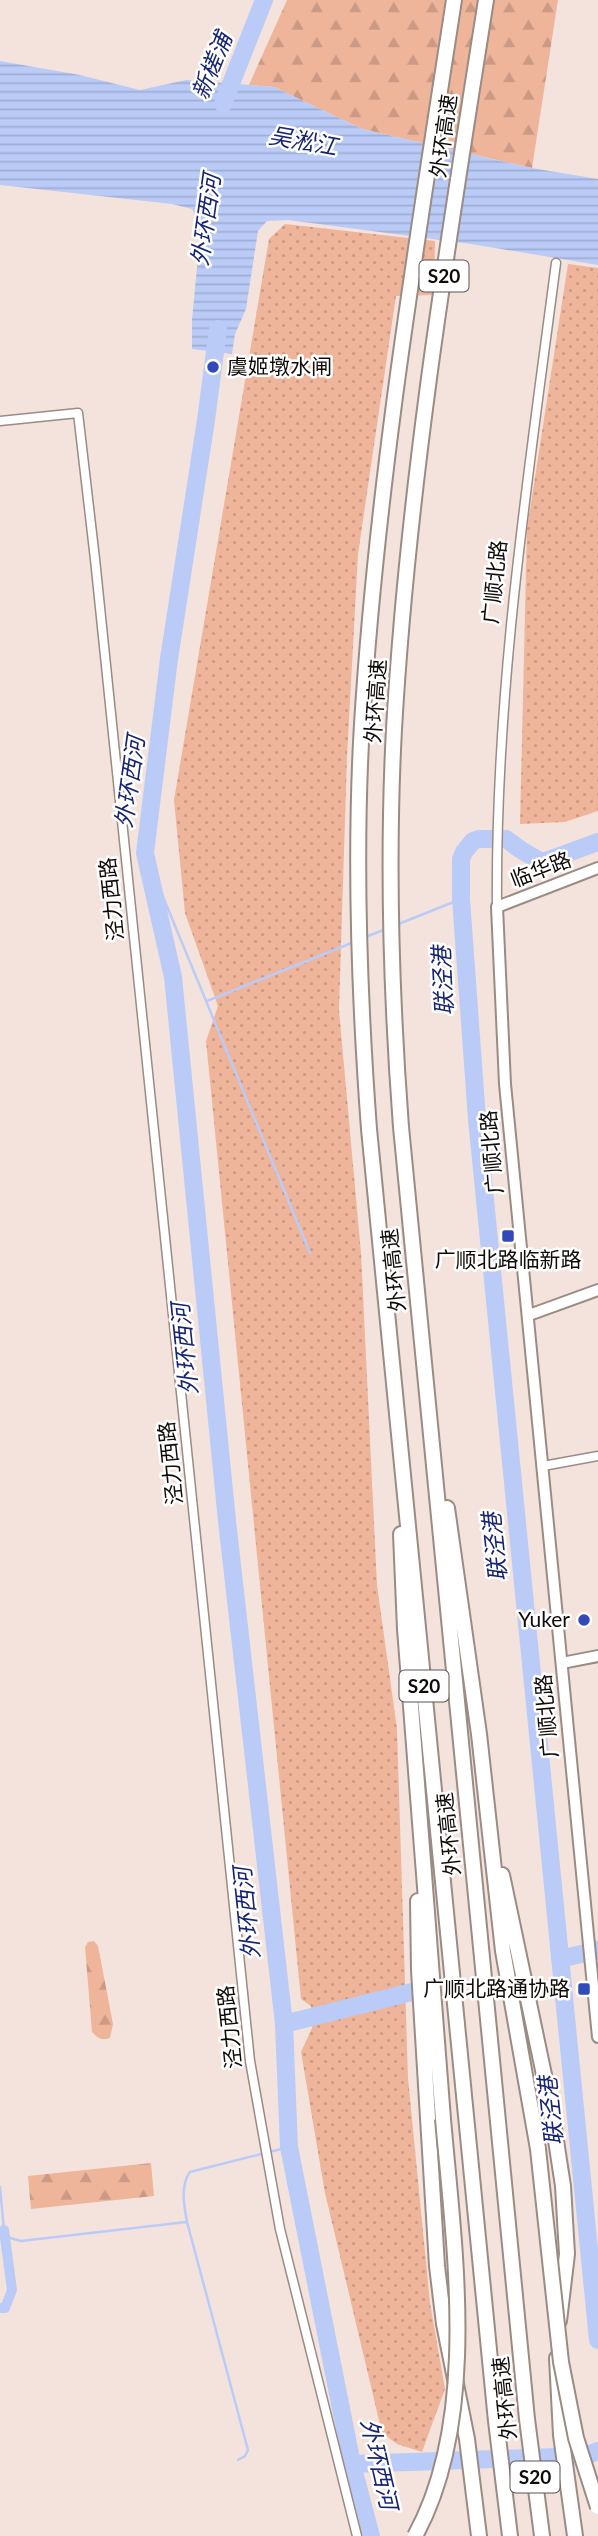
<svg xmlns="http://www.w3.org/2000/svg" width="598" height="2536" font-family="Lato,'Noto Sans SC',sans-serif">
<defs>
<pattern id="green-dots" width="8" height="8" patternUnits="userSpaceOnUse" patternTransform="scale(1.75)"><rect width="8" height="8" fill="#efb59b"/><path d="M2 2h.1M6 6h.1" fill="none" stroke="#cc9a84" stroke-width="1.8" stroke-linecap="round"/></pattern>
<pattern id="forest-firs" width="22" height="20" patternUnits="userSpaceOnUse" patternTransform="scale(1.75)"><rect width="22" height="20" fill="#efb59b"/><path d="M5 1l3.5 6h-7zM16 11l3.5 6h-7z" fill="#cc9a84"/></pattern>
<pattern id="water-rules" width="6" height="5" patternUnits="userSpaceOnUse" patternTransform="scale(1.75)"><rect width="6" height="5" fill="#bbcbf7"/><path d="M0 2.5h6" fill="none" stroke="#a0add2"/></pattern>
</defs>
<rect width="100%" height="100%" fill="#f4e3dc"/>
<path fill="url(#green-dots)" d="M285,224L435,241L434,295L396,296L358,554L347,757L339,1010L361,1253L377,1585L397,1729L408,2078L430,2303L445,2389L422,2452L397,2444L382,2433L325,2193L301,2052L312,2028L311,2006L301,1999L206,1041L218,1006L185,913L174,800L269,239Z
M568,264L598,268V811L565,822L520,824L527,529Z"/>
<path fill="url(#forest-firs)" d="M287,0H558L532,168L362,129L274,87L249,85Z
M94,1941L98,1946L113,2024L110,2038C101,2041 98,2038 92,2032L85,1947L88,1942Z
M151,2163L154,2196L31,2209L28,2176Z"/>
<path fill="url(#water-rules)" d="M0,61L80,75L140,90L186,80L274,87L362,129L532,168L598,179V265L471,244L288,220L267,221L258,231L246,309L235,334L232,354L192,349V320L200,236L199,222L192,209L172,204L0,185Z"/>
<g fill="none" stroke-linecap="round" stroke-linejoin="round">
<path stroke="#bbcbf7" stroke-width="2.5" d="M145,853L310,1253
M396,925L461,899
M363,938L386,929
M207,1001L354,942
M0,2187L4,2230L10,2238L21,2241L186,2222
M238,2460L245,2456L248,2450L187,2222C184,2206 180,2185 190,2172L289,2147"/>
<path stroke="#bbcbf7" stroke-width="10" d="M0,2308H5L12,2290L4,2230"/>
<path stroke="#bbcbf7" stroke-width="18" d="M223,104L264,0
M218,329L206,420L169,659L145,853L173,977L227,1521L284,2024L289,2147L352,2464L371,2536
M598,842L546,861H540L521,850L506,839H479L473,841L464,852L461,859V899L477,1119L598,2340
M560,1959L598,1950
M284,2024L412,1992
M352,2464L585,2456L598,2451"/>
<g stroke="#9a8b84" stroke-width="11">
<path id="street" d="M0,421L78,413L95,559L250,2061L280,2229L357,2536
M497,907C495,690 528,478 556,263
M543,1466L598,1456"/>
</g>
<g stroke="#9a8b84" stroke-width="14">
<path id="secondary" d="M598,868L497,907L505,1084L598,2037
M529,1315L598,1290
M562,1663L598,1656"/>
</g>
<g stroke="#9a8b84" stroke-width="18">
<path id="highway" d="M454,0C417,241 377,481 362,724C354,859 359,994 369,1129L496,2421L510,2536
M486,0C448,242 408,484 394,729C387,862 391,994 401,1127L527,2419L542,2536
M447,1508L479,1734L503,1951L538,2149
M401,1534L405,1629L443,2119
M502,1875L551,2108L563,2186L567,2254L559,2321
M418,1901L419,1970L437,2266L444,2324L467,2439L479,2536
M557,2358L561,2435L575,2536"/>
</g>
<use href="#street" stroke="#fff" stroke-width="8"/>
<use href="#secondary" stroke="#fff" stroke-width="10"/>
<use href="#highway" stroke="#fff" stroke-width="14"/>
<g stroke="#9a8b84" stroke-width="18" stroke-linecap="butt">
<path id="highway-bridge" d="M538,2149L561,2362L576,2438L598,2507
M415,2536C480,2418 454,2247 443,2119"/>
</g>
<use href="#highway-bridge" stroke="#fff" stroke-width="14"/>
</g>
<g fill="#3249ba" stroke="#fff" stroke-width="2.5">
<circle cx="213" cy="367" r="7"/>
<rect x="501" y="1229" width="14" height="14" rx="3.5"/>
<circle cx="584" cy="1620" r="7"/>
<rect x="577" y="1982" width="14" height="14" rx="3.5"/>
</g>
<g text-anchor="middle" stroke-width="5" stroke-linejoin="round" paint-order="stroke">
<g fill="#fff" stroke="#585453" stroke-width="2">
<rect x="419.5" y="260.5" width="49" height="31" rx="5"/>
<rect x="399.5" y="1670.5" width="49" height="31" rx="5"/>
<rect x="510.5" y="2461.5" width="49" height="31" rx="5"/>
</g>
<g font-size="19" font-weight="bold" fill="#100b09">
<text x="444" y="283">S20</text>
<text x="424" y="1693">S20</text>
<text x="535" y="2484">S20</text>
</g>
<g font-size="21" fill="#100b09" stroke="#fff">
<text transform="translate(444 136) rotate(-82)" y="7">外环高速</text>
<text transform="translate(495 582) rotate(-84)" y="7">广顺北路</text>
<text transform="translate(376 701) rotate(-86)" y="7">外环高速</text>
<text transform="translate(541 870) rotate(-21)" y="7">临华路</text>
<text transform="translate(112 899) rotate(-96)" y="7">泾力西路</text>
<text transform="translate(492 1152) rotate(-95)" y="7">广顺北路</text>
<text transform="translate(394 1270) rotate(-96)" y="7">外环高速</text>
<text transform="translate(171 1463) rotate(-96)" y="7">泾力西路</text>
<text transform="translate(547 1716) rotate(-95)" y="7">广顺北路</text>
<text transform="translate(449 1834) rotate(-96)" y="7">外环高速</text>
<text transform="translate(230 2027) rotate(-96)" y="7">泾力西路</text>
<text transform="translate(505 2398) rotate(-96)" y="7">外环高速</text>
</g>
<g font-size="21" fill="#100b09" stroke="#fff" text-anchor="end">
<text x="227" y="374" text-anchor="start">虞姬墩水闸</text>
<text x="508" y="1267" text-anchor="middle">广顺北路临新路</text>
<text x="570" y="1627">Yuker</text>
<text x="570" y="1996">广顺北路通协路</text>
</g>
<g font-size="23" font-style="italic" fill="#172474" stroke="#fff">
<text transform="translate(212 66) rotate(-68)" y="8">新槎浦</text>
<text transform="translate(303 141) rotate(10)" y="8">吴淞江</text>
<text transform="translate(206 220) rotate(-82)" y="8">外环西河</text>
<text transform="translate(130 782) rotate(-82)" y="8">外环西河</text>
<text transform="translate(443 981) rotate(-93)" y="8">联泾港</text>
<text transform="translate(185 1349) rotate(-96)" y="8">外环西河</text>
<text transform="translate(495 1547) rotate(-96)" y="8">联泾港</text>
<text transform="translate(247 1913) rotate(-96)" y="8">外环西河</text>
<text transform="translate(551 2111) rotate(-96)" y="8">联泾港</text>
<text transform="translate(379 2464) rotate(77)" y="8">外环西河</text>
</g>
</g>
</svg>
